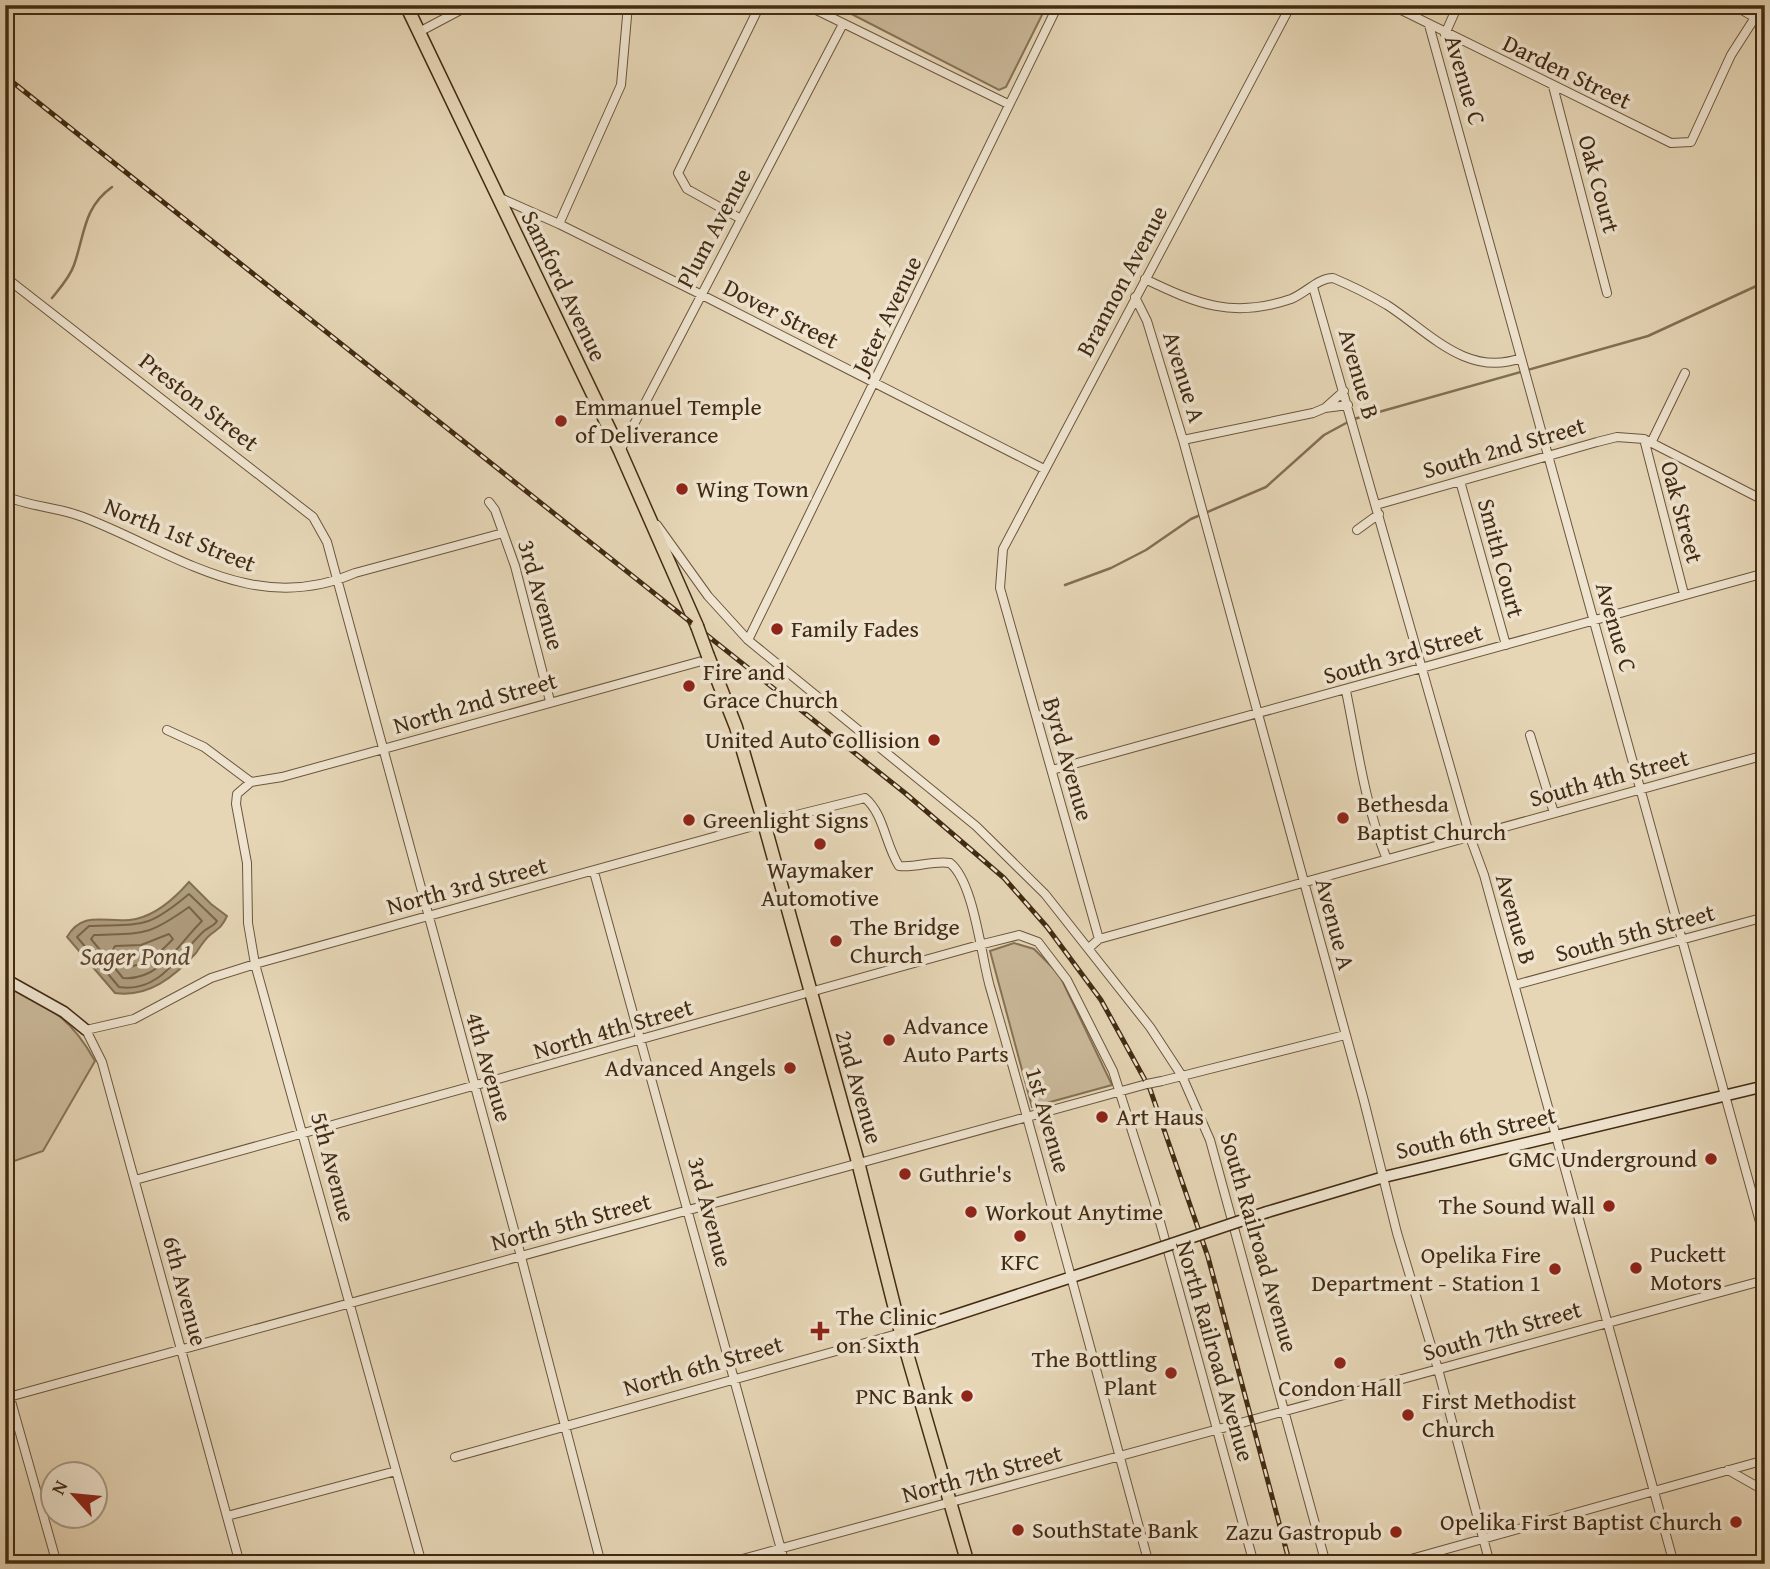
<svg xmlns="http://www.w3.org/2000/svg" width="1770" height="1569" font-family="'Gentium Book Plus',serif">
<rect width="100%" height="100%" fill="#e6d6b6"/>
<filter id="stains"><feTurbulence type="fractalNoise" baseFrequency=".00286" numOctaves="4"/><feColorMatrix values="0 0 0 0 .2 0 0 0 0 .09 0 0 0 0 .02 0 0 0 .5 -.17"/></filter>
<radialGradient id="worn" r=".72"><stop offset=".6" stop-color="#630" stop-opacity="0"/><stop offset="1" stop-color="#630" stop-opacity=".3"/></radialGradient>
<path fill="#cab99a" stroke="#867256" stroke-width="2" d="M834,5H993L1004,10L1006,5H1047L1006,87L999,90Z
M1014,943L1034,949L1059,974L1112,1085L1032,1107L990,951Z
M5,985C50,1008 70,1016 95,1061L43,1151L14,1161L5,1176Z"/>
<path fill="#ae9c7e" stroke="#836f53" stroke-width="2" d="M189,882L211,904L227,916C222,927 219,928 210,935C204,940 200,947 196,953C174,977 148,998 115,993L67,937C84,908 109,925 136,919C158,914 175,898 189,882Z"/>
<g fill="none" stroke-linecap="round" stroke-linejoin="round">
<path stroke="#786448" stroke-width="2" d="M189,894L217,921C214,926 209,927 204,931C179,954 159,994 119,987L77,937L89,926C142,924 146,930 189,894Z
M189,907L202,921C179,943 160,981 123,978L91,939L94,935C143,933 147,937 189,907Z
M169,934L173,939C160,953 149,962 130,967L113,950L115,946L141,945Z"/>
<path stroke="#836f53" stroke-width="2.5" d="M52,298C60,288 70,277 74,265C85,234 83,208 112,187
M1354,419L1648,336L1765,282
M1065,585L1111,568L1146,550L1191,519L1266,487L1324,435L1348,422"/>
<g stroke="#6b563b" stroke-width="10">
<path id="street" d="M806,5L1008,104
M1391,5L1671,143L1691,142L1731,55L1763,5
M1733,5L1754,17
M1429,25L1765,1240
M419,32L470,5
M1445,34L1458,5
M1553,86L1607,293
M498,197L559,224L700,294L1044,469
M741,219L687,189L678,173L760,5
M559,224L621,85L628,5
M5,277L313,517L327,542L513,1226L601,1564
M1145,279C1197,304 1233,319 1291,299C1306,293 1318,278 1333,278C1352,286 1370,295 1387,305C1429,332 1467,378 1521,358
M1313,287L1470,837L1484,875L1674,1564
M1135,297L1147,321L1183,440L1364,1101L1397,1233L1438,1369L1490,1564
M1325,408L1348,405
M1644,439L1684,594
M1183,440L1313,413L1325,408L1344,391
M1651,443L1685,373
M620,451L843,24
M1460,481L1506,645
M5,496C30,507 58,507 83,517C174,552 254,617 355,573L503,533
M489,502L495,510L515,566L550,701
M1376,505L1597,442L1617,437L1644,439L1765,501
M657,525L708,596L748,640L976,826L1045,894L1150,1027L1182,1076L1210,1140L1326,1564
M1357,530L1379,514
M748,640L1058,5
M1346,691C1358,749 1364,801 1386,857
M167,730L204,747L251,782
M1530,735L1554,813
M1052,770L1765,573
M594,872L785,1564
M1099,939L1000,588L1003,549L1291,5
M1090,947L1099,939L1765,755
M1515,985L1765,917
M1162,1081L1345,1035
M135,1180L979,945L1019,935L1038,942L1067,980L1113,1071L1154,1200L1254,1564
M5,1380L57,1564
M5,1398L1147,1084
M455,1457L901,1333
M1728,1470L1765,1491
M227,1516L396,1471
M240,1564L102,1062L86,1030L134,1019L211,978L255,964L764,823L865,798C884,814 885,844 899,866C917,868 933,860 950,863C974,882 981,956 990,987C1046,1179 1096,1371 1149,1564
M422,1564L255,964L248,923L247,863L236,804L237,794L251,782L282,777L709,659
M724,1564L1765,1280
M1393,1564L1765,1460"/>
</g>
<g stroke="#422b12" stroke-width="13">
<path id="secondary" d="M5,979L64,1012L86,1030
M1267,1212L1384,1177L1765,1086
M901,1333L1136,1256"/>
</g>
<g stroke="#422b12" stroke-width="15">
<path id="primary" d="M406,5L620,451L697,626
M708,656L736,727L764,823L858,1162L901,1333L968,1564"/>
</g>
<use href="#street" stroke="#efe4d0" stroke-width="8"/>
<use href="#secondary" stroke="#efe4d0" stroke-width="10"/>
<use href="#primary" stroke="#e6d6b6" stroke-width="12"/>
<g stroke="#422b12" stroke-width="5">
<path id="rail" d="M5,76L905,793L1004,878L1047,927L1101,1000L1150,1089L1208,1257L1290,1564"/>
</g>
<use href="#rail" stroke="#efe4d0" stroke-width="2.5" stroke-dasharray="8" stroke-linecap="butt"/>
<g stroke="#6b563b" stroke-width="10" stroke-linecap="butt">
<path id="street-bridge" d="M1147,1084L1162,1081"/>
</g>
<g stroke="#422b12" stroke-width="13" stroke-linecap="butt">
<path id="secondary-bridge" d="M1136,1256L1267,1212"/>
</g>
<g stroke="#422b12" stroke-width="15" stroke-linecap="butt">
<path id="primary-bridge" d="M697,626L708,656"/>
</g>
<use href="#street-bridge" stroke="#efe4d0" stroke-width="8"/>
<use href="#secondary-bridge" stroke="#efe4d0" stroke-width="10"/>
<use href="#primary-bridge" stroke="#e6d6b6" stroke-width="12"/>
</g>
<g fill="#8f2418" stroke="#efe4d0" stroke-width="2.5">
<circle cx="561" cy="421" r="7"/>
<circle cx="682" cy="489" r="7"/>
<circle cx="777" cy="629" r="7"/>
<circle cx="689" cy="686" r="7"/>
<circle cx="934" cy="740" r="7"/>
<circle cx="1343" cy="818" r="7"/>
<circle cx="689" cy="820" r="7"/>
<circle cx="820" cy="844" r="7"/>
<circle cx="836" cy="941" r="7"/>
<circle cx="889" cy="1040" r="7"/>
<circle cx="790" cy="1068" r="7"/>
<circle cx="1102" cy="1117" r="7"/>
<circle cx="1711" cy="1159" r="7"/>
<circle cx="905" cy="1174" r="7"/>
<circle cx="1609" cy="1206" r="7"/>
<circle cx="971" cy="1212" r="7"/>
<circle cx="1020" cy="1236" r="7"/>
<circle cx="1636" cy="1268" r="7"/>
<circle cx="1555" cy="1269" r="7"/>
<path d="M816.5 1320.5h7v7h7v7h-7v7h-7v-7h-7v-7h7z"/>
<circle cx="1340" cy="1363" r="7"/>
<circle cx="1171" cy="1373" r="7"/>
<circle cx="967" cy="1396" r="7"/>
<circle cx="1408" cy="1415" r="7"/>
<circle cx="1736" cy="1522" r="7"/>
<circle cx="1018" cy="1530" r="7"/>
<circle cx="1396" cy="1532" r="7"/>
</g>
<g text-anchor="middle" stroke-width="7" stroke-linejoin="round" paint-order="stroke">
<g font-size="24" fill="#422b12" stroke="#efe4d0">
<text transform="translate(1567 72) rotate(26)" y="8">Darden Street</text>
<text transform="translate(1465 80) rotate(74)" y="8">Avenue C</text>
<text transform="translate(1599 184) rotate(75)" y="8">Oak Court</text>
<text transform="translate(714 228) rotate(-62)" y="8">Plum Avenue</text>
<text transform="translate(1122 281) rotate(-62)" y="8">Brannon Avenue</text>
<text transform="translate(564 286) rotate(64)" y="8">Samford Avenue</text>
<text transform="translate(781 314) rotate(27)" y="8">Dover Street</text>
<text transform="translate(887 315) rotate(-64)" y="8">Jeter Avenue</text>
<text transform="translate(1359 374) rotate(74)" y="8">Avenue B</text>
<text transform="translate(1184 377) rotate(73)" y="8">Avenue A</text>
<text transform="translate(199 402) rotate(38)" y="8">Preston Street</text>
<text transform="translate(1504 448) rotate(-16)" y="8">South 2nd Street</text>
<text transform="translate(1682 512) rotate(75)" y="8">Oak Street</text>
<text transform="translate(180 535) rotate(22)" y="8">North 1st Street</text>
<text transform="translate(1501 558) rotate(75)" y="8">Smith Court</text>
<text transform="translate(541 595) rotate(74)" y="8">3rd Avenue</text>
<text transform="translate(1616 627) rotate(74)" y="8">Avenue C</text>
<text transform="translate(1403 654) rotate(-16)" y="8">South 3rd Street</text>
<text transform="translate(475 703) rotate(-16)" y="8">North 2nd Street</text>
<text transform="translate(1068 759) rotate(74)" y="8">Byrd Avenue</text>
<text transform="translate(1609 778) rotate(-15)" y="8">South 4th Street</text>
<text transform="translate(467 886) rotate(-15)" y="8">North 3rd Street</text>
<text transform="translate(1516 919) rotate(74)" y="8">Avenue B</text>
<text transform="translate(1335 924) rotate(75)" y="8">Avenue A</text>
<text transform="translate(1635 933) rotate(-15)" y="8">South 5th Street</text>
<text transform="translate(613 1029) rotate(-16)" y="8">North 4th Street</text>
<text transform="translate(489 1067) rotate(74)" y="8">4th Avenue</text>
<text transform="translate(859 1087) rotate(74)" y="8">2nd Avenue</text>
<text transform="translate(1048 1120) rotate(74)" y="8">1st Avenue</text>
<text transform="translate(1476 1133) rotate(-13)" y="8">South 6th Street</text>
<text transform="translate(333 1167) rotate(75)" y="8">5th Avenue</text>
<text transform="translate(710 1212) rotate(75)" y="8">3rd Avenue</text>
<text transform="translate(571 1222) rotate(-15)" y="8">North 5th Street</text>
<text transform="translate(1259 1242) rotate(74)" y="8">South Railroad Avenue</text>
<text transform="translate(185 1291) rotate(75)" y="8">6th Avenue</text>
<text transform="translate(1502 1331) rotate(-16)" y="8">South 7th Street</text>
<text transform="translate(1215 1351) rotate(74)" y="8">North Railroad Avenue</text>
<text transform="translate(703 1366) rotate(-16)" y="8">North 6th Street</text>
<text transform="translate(982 1474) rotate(-15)" y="8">North 7th Street</text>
</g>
<g font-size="24" fill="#422b12" stroke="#efe4d0" text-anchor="start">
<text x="575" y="415">Emmanuel Temple<tspan x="575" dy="28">of Deliverance</tspan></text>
<text x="696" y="497">Wing Town</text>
<text x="791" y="637">Family Fades</text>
<text x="703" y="680">Fire and<tspan x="703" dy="28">Grace Church</tspan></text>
<text x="920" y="748" text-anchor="end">United Auto Collision</text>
<text x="1357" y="812">Bethesda<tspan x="1357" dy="28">Baptist Church</tspan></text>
<text x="703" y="828">Greenlight Signs</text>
<text x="820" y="878" text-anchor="middle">Waymaker<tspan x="820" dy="28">Automotive</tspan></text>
<text x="850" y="935">The Bridge<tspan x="850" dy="28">Church</tspan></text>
<text x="903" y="1034">Advance<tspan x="903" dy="28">Auto Parts</tspan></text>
<text x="776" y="1076" text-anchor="end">Advanced Angels</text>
<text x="1116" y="1125">Art Haus</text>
<text x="1697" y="1167" text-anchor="end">GMC Underground</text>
<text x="919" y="1182">Guthrie's</text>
<text x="1595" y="1214" text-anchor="end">The Sound Wall</text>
<text x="985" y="1220">Workout Anytime</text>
<text x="1650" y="1262">Puckett<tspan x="1650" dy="28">Motors</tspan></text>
<text x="1541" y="1263" text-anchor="end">Opelika Fire<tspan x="1541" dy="28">Department - Station 1</tspan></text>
<text x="1020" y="1270" text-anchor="middle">KFC</text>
<text x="836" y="1325">The Clinic<tspan x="836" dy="28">on Sixth</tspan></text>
<text x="1157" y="1367" text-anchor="end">The Bottling<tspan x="1157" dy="28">Plant</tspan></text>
<text x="1340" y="1396" text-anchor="middle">Condon Hall</text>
<text x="953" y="1404" text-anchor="end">PNC Bank</text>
<text x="1422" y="1409">First Methodist<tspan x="1422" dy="28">Church</tspan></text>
<text x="1722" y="1530" text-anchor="end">Opelika First Baptist Church</text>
<text x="1032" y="1538">SouthState Bank</text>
<text x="1382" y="1540" text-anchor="end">Zazu Gastropub</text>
</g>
<g font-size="26" font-style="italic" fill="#5d472d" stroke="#efe4d0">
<text x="135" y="965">Sager Pond</text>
</g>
</g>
<rect width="1770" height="1569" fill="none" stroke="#e6d6b6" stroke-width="28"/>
<rect x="7" y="7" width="1756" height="1555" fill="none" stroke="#422b12" stroke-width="3.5"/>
<rect x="14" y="14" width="1742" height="1541" fill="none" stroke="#422b12" stroke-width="2"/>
<g transform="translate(74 1495) rotate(297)"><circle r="33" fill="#efe4d0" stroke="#aa9a84" stroke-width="2"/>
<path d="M0-5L12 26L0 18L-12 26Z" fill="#8f2418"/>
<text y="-10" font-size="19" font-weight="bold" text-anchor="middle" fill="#422b12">N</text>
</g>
<rect width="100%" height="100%" filter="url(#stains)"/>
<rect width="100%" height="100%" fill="url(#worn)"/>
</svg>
